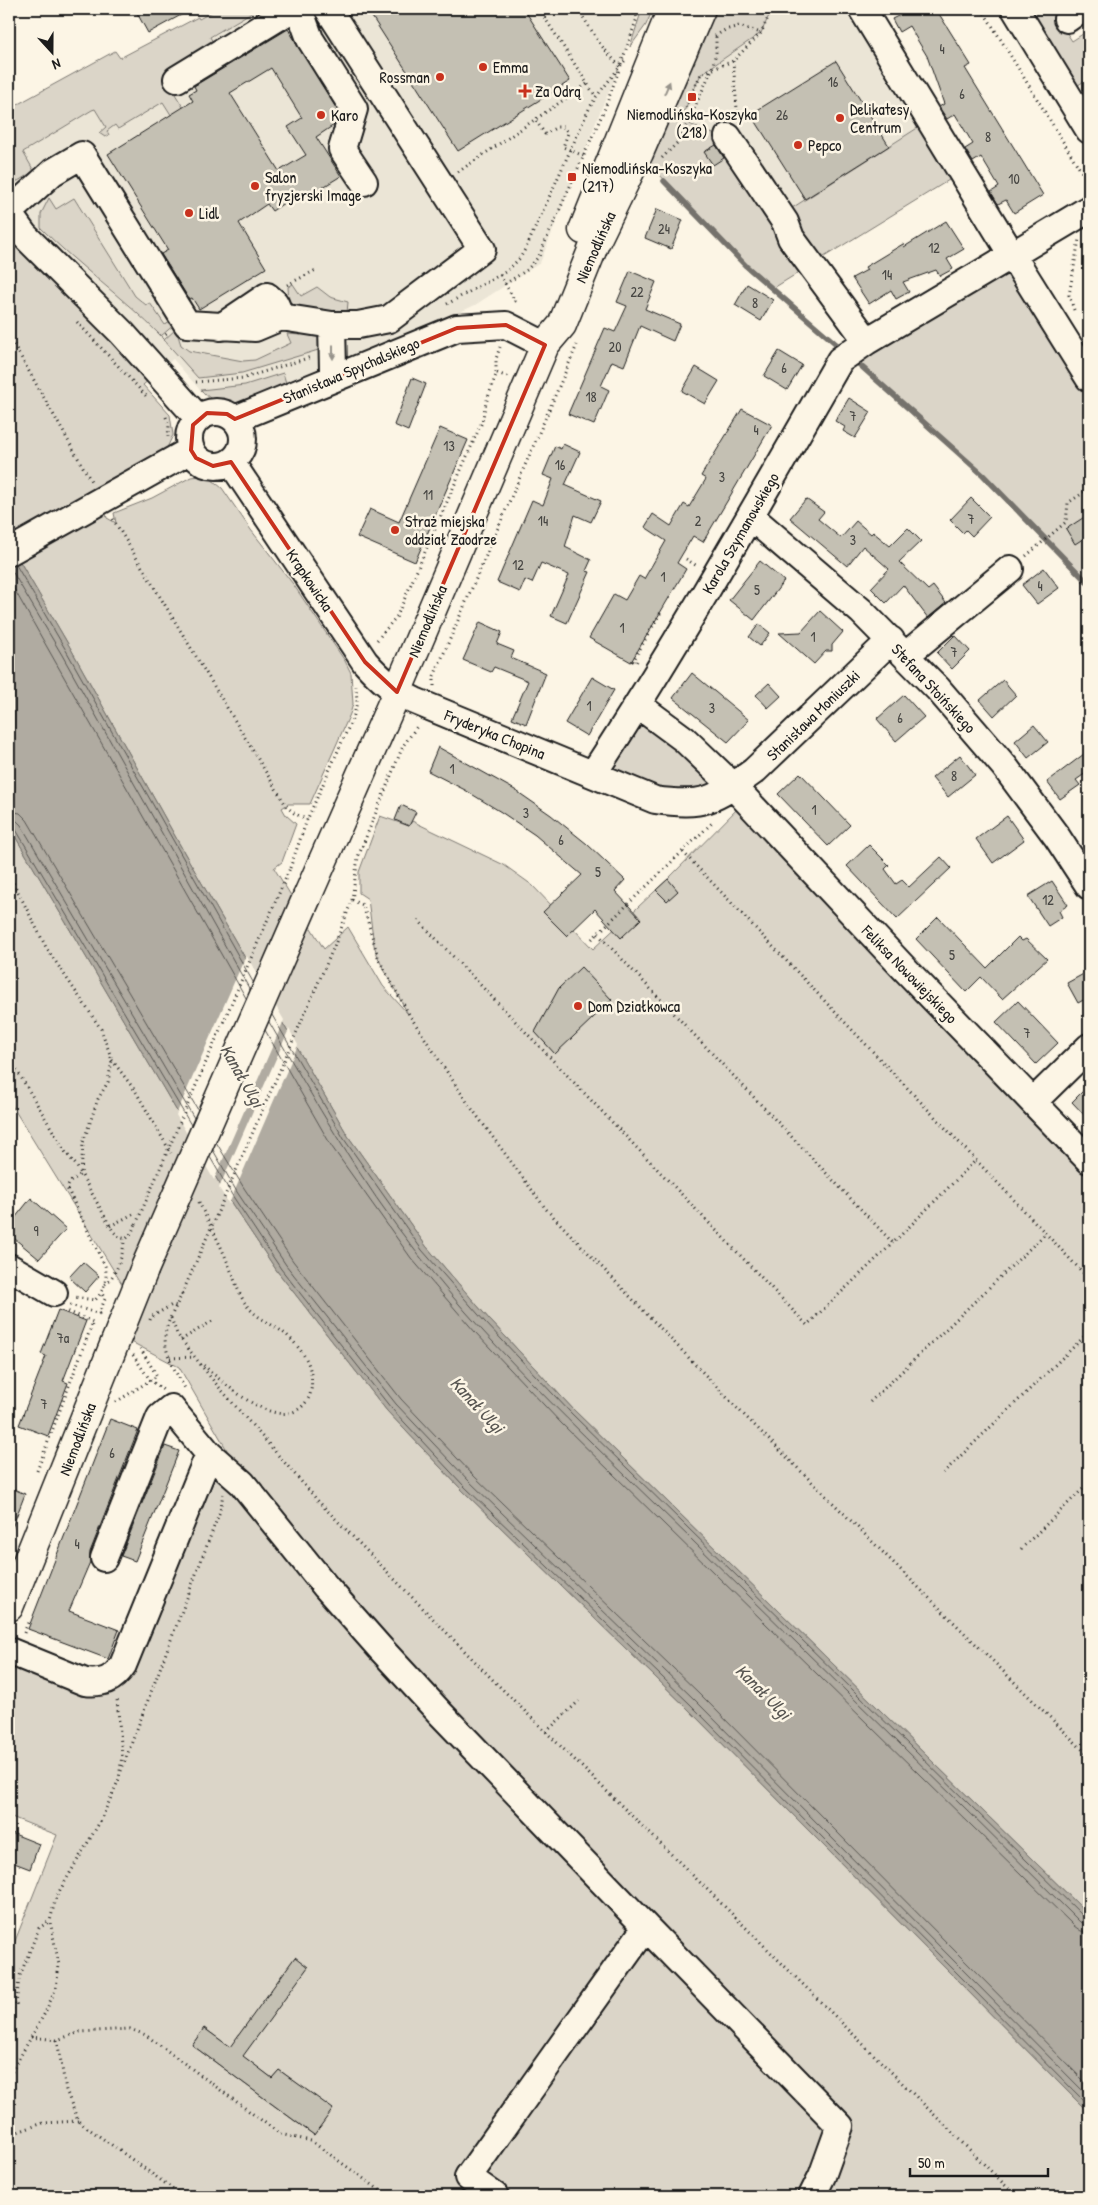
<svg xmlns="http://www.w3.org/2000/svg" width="1098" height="2205" font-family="'Patrick Hand',sans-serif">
<rect width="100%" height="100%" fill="#fcf5e5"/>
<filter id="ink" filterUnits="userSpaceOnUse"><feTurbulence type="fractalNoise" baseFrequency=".02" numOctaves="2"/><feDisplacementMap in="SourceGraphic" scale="10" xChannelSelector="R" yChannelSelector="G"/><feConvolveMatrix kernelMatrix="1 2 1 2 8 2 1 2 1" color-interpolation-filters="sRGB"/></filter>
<g filter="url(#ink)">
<path fill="#ebe5d6" d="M257,9H635L637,18L620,67L602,107L540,263L475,305L369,355L318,369L240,404H221L207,398L173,359L158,372L9,214V160Z
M772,9H862L930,120L781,215L680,120L701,74L760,33Z"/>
<path fill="#dbd5c8" stroke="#7c7872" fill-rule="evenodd" d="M211,9H257L210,37L214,44L164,76L227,179L216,186L163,102L118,129L115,125L107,131L109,135L105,137L99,133L106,127L95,109L92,110L23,152L34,171L18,181H9V109L115,51L120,58L198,17L199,19L212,12Z
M642,9H653L646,25L630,47Z
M701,9H772L761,33L701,74L680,120L732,142L781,215L930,120L962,172L772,289L746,266L639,153Z
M1015,9H1051L1072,41L1089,30V78L1066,93Z
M49,198L56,209L74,198L135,296L146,305L150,303L165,325L174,320L175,324L161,336C123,297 78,266 41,228V214Z
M9,214L158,372L143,385L170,415L173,435L166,450L102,500L107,518L116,523L114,513L152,498L191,477L202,476L211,479L222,488L251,530L293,584L345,661L351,673L353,704L350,714L310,804H288L282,808L286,815L296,824L282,862L274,868L324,949L348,927L383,986L408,1014L379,960L374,945L368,899L359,893V872L380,816L409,826L412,821L504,865L532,885L593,949L668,879L746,800L1089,1160V1915L574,1410L489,1319L426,1246L348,1136L185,854L71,649L9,543Z
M1012,255L1089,378V584L983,475L859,365L857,347Z
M293,284L301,296L317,287L330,297L348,302L347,313L292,306L289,303L288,287Z
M176,329L181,345L189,351L243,361L255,360L291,343L287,334L301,335L302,329L317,334L325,348L242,373L198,378L164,340Z
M283,373L286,383C255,397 229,420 201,390L245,385Z
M638,705L733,786L701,802L593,774Z
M9,826L228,1198L277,1271L387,1411L461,1489L686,1707L1089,2113V2196H20L9,2189V1956L57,1835L9,1816V1662L94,1694L227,1450L179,1367L118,1335L132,1300L9,1101ZM204,2028L272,2078L279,2070L314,2096V2135L192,2045Z"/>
<path fill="#b0aba1" stroke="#75726c" d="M9,543L71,649L185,854L348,1136L426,1246L489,1319L574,1410L1089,1915V2113L686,1707L461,1489L387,1411L277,1271L228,1198L9,826Z"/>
<path fill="#fcf5e5" d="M246,955L284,1020L214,1180L176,1115Z
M289,1029L298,1045L229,1204L219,1188Z"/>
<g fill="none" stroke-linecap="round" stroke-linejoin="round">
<path stroke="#575551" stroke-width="1" d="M16,565L67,652L253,982
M9,566L62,655L250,990
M9,580L246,998
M9,811L20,813L27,820L198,1110
M9,818L16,820L21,825L194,1118
M9,825L15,828L191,1125
M272,1015L344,1139L422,1250L485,1322L571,1413L1084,1917L1089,1918
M269,1022C315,1101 360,1181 417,1253C497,1356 599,1449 692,1540C821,1667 951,1793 1080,1922L1089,1925
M265,1030L332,1147L411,1258L475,1332L561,1423L1074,1926L1081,1931L1089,1932
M216,1142L244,1188L293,1261L401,1399L474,1476L700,1694L1089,2086
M213,1150L237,1192L286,1265L396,1404L469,1481L694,1699L1089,2097
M210,1157L232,1195L281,1269L391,1408L464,1486L690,1704L1089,2106"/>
<path stroke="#75726c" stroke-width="5.5" d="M664,181L746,266L842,349
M853,359L983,475L1089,584"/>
</g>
<path fill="#c4c0b3" stroke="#1c1c1c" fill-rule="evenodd" d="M144,9H192L148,33L137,13Z
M367,9H524L570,81L458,151Z
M898,9H936L971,65L965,68L1043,195L1014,213L1006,200L998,204L991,192L999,187L981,157L973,162L965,149L973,144L955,114L947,119L939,107L944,104L927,56L909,26L899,32L892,19L902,14Z
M288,29L338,111L334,125L316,137L341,176L297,203L293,197L272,211L267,204L239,223L266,268L199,309L192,298L189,299L161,254L168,250L108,154L193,101L189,94L196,90L194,86ZM271,68L302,118L288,127L306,155L279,171L230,93Z
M836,61L889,146L805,199L751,114Z
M716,145L724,158L713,165L704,152Z
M657,209L683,220L671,249L645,238Z
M946,221L964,249L947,259L953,269L940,276L936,270L903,282L909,292L896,299L891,290L869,304L852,278L867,270L865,267L903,244L904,247Z
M630,271L656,282L645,309L680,324L673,341L640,326L624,366L612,361L601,386L609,390L594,425L568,414L605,328L615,332L627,306L617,302Z
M747,284L773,300L761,321L735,305Z
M779,351L802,365L787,390L764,376Z
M696,367L719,381L705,404L682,391Z
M412,378L426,384L408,431L394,425Z
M849,398L871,412L855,438L843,431L845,427L835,421Z
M742,409L772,425L703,542L693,536L677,563L686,569L631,662L589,638L614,594L625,600L639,576L644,579L666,541L645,527L653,514L671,526L684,504L689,507L706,479L701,476Z
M440,428L468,440L415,562L357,537L370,509L399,522Z
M563,444L580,452L565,485L601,501L591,522L575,515L565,547L591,560L586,571L590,572L567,623L551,616L569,575L541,563L532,583L525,580L520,592L497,582L532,500L543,505L553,479L543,475L555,446L561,449Z
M971,498L990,517L972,536L966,530L963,533L950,520Z
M806,499L824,512L818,519L841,538L856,521L871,534L873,532L890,546L908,528L921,541L899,562L928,590L933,586L946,603L928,618L903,585L886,603L871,588L889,569L863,546L847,566L790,518Z
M1089,514V535L1075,544L1066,529Z
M760,561L784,581L754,620L729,600Z
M1044,568L1059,588L1037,604L1022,585Z
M820,611L843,632L832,645V651H826L814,664L779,633L801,632Z
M480,622L502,632L497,644L514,651L511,658L546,673L526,724L512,718L528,681L494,667L491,672L463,660Z
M759,624L770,633L760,646L749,637Z
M955,635L970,651L952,669L937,653Z
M692,673L749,720L728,742L673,698Z
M592,677L614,690L587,736L565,723Z
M1003,680L1016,695L994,716L980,700Z
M769,683L781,696L768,708L756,695Z
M904,695L924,717L896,741L877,719Z
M1034,725L1048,742L1028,758L1015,741Z
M438,747L515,790L551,815L587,844L625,880L615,891L641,919L621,938L595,909L567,936L543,912L582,875L535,835L501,812L465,790L428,771Z
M1084,754L1089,762V771L1076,780L1080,785L1060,799L1047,782Z
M960,755L975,775L948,797L932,778Z
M800,773L850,825L828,846L778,794Z
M401,805L416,812L409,826L395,820Z
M1007,816L1024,840L993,863L976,839Z
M869,845L889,865L885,869L896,884L902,880L909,887L941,857L951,868L897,919L847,866Z
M668,879L678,891L667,901L656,890Z
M1052,881L1068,905L1059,911L1062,917L1048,926L1028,896Z
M938,917L987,968L1018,937L1022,941L1026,939L1047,959L1002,999L981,977L966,992L916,939Z
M581,967L612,1000L555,1054L535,1032L559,988Z
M1089,971V997L1078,1003L1067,983Z
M1018,1001L1058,1043L1036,1064L996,1022Z
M1089,1085V1120L1072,1102Z
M31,1198L66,1229L39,1259L9,1234V1214L15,1218Z
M83,1262L99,1276L85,1292L69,1277Z
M58,1310L86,1321L63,1381L68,1383L48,1436L19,1425L46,1356L41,1354Z
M110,1419L138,1430L90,1552V1562L69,1611L119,1630L108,1659L28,1629Z
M165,1446L179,1451L135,1561L121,1556Z
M9,1487L25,1494L10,1533H9Z
M9,1832L39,1844L30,1869L9,1861Z
M295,1957L308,1967L243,2056L272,2078L279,2070L333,2109L314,2135L192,2045L204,2028L230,2047Z"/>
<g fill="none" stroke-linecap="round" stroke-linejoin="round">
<g stroke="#1c1c1c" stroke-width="30">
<path id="minor" d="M299,9L310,39L354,109L342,149L364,182
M1015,9L1089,130
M1067,19L1081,9
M177,79L292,9
M728,137L785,222L791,238L867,341
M1089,209L1012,255L1089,378
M9,212L53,172L82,155L187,324L255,328L281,317L332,325H358L389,319L482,249L328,9
M9,214L24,235L122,333L198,418
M332,325L333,370L335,378
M221,327L267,296L275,303L281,317
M189 439a27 27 0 1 1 54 0a27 27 0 1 1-54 0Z
M235,419L457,328L506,325L545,345
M231,462L365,662C380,679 394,691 415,701L655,800C705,807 714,800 754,771L891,640
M750,516L861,611L938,689L1005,767L1057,837L1089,886
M9,552L191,450
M906,655L1010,569
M638,705L684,739L733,786L902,966L1089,1160
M593,774C681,639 760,499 840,360L867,341L1012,255L862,9
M1033,1102L1089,1047
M9,1267L54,1293
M104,1558L160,1417L171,1408L209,1454L242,1483L326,1587L380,1648L441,1714L646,1927L468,2177L495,2196
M9,1651L85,1682C103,1684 113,1680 123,1665L209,1454
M646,1927L840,2126L822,2176L812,2196"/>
</g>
<g stroke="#1c1c1c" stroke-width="31">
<path id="major" d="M583,230L672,9
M307,897L397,692L545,345L562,325L595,243L639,153L701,9
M9,1607L144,1270"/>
</g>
<path stroke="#1c1c1c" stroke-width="3" stroke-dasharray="1 4" stroke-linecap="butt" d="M539,9L596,97
M578,9L600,44L620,67
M763,9L771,12L785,9
M982,9L1089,184
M715,36L725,30L739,26L761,33
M733,61L737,109L744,121
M621,64L637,18L635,9
M683,112L701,74L733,61L761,33L772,9
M536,121L545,134L557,127H564L568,133L563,147L584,156
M662,158L680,140L712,69L716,52V34
M458,172L587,84
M500,275L515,301L513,305
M505,284L527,270L539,256L605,108L619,70
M287,285L316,270
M447,304L507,271L520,258L527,246L589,109L596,97L626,59
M1074,310L1069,295L1079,239
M77,322L148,398
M9,336L91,481
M162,338L169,332
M497,373L508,377
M196,382L244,378L311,357
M166,417L169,425L168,437
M113,519L287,807L294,813L307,820
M1026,556L1066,522L1068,503L1089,489
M686,559L697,566
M377,640L397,616L482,422L486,403L496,375V359L500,347
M637,661L636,663L633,661L661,612
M434,686V676L577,345
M683,852L1089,1279
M290,868L307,820L354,715L357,702L356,686
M9,874L47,949L101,1029L112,1060L108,1082L98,1099L83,1143L81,1174L70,1182L67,1188L105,1266C108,1277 104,1292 95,1300L74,1297
M352,900L363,905L379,960L410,1016L469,1105L546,1209L737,1408L1089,1756
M418,920L807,1325L893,1243
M598,934L893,1243L976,1160
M592,939L714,821
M336,942L352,900L358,857L403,746L418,725
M9,1057L66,1153L76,1165L113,1231L119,1237L126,1239L130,1235L136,1224
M112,1060L136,1092L171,1153
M199,1202C208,1222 219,1241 227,1261C233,1274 237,1291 245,1303C255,1318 271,1323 284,1333C291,1338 302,1351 306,1359C312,1369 314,1389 308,1399C283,1440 224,1383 201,1363
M110,1226L135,1213
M105,1284C117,1275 124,1253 124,1239
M182,1294C177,1305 169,1318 166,1330C161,1350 177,1374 186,1390
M70,1305L100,1314
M99,1314L105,1299L101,1292
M171,1318L177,1334L211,1378L319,1502L495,1682L720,1902L1016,2196
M150,1320L151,1317L172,1305L177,1306
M181,1340L214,1320
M133,1355L150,1380L163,1390
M170,1358L195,1357
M116,1402L157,1376L139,1346
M870,1402L1046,1233
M37,1471L93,1322L67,1311
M943,1473L1089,1332
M1021,1549L1089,1483
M24,1633L29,1620
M546,1732L579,1701
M121,1771L220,1511L223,1494
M9,1992H18
M9,2012L16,2005L19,1978L39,1928L50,1921
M31,2037L57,2040L80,2032L130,2029L146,2035L280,2134L311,2141L388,2196
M57,2040L66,2090L78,2121L183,2196
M9,2076L45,2013L56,1988L59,1965L50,1921L56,1897L101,1820L119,1779L122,1755L117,1699
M9,2135L43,2123L78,2121"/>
<use href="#minor" stroke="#fcf5e5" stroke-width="26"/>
<use href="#major" stroke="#fcf5e5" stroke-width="28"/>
<g stroke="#1c1c1c" stroke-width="31" stroke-linecap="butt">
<path id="major-bridge" d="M144,1270L307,897"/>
</g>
<path stroke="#1c1c1c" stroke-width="3" stroke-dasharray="1 4" stroke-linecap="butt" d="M136,1224L290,868
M182,1294L336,942"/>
<use href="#major-bridge" stroke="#fcf5e5" stroke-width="28"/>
</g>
<defs><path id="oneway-solid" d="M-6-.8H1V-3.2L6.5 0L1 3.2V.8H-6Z" transform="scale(1.25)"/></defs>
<g fill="#97938b">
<use href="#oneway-solid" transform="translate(667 88) rotate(-67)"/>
<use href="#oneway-solid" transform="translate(333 352) rotate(90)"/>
</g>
</g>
<path fill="none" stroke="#c8321e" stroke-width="4" stroke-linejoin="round" d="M506,325L545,345L397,692L365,662L231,462L213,466L196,458L191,450L193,425L207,413L227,414L235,419L457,328Z"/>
<g fill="#c8321e" stroke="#fcf5e5" stroke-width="2">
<circle cx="483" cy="67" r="5"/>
<circle cx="440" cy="77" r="5"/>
<path d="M522.5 83.5h5v5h5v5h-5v5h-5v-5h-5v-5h5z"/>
<rect x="687" y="92" width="10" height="10" rx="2.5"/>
<circle cx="321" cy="115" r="5"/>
<circle cx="840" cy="118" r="5"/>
<circle cx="798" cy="145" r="5"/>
<rect x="567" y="172" width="10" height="10" rx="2.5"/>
<circle cx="255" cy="186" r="5"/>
<circle cx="189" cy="213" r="5"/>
<circle cx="395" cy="530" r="5"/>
<circle cx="578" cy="1006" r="5"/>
</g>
<g text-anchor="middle" stroke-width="5" stroke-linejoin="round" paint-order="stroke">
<g font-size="14" fill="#464542">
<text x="942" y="54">4</text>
<text x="833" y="87">16</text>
<text x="962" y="99">6</text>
<text x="782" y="120">26</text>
<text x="988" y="142">8</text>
<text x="1014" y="184">10</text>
<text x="664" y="234">24</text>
<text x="934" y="253">12</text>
<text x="887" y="280">14</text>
<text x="637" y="297">22</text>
<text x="755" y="308">8</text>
<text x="615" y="352">20</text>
<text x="784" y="373">6</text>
<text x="591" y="402">18</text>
<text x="853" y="421">7</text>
<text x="756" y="435">4</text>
<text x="449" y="451">13</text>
<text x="560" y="470">16</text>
<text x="722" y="482">3</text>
<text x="428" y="500">11</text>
<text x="971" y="524">7</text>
<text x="543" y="526">14</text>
<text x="698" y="526">2</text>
<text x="853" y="545">3</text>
<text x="518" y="570">12</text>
<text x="663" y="582">1</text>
<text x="1040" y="591">4</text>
<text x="757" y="595">5</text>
<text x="622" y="633">1</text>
<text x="813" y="642">1</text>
<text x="954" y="657">7</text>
<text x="589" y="711">1</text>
<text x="712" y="713">3</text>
<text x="900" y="723">6</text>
<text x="452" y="774">1</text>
<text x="954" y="781">8</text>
<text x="814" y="815">1</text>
<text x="526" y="818">3</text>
<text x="561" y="845">6</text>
<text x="598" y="877">5</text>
<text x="1048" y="905">12</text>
<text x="952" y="960">5</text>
<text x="1027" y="1038">7</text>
<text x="36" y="1236">9</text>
<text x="63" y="1343">7a</text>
<text x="44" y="1409">7</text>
<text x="112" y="1458">6</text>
<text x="77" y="1549">4</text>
</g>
<g font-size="16" fill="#1c1c1c" stroke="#fcf5e5" text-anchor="start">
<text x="493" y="73">Emma</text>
<text x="430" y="83" text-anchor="end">Rossman</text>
<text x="535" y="97">Za Odrą</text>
<text x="850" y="115">Delikatesy<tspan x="850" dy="18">Centrum</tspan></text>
<text x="692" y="120" text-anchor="middle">Niemodlińska-Koszyka<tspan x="692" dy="18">(218)</tspan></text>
<text x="331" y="121">Karo</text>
<text x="808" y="151">Pepco</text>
<text x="582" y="174">Niemodlińska-Koszyka<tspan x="582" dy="18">(217)</tspan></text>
<text x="265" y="183">Salon<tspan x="265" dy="18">fryzjerski Image</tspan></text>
<text x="199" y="219">Lidl</text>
<text x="405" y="527">Straż miejska<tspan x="405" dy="18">oddział Zaodrze</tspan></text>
<text x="588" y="1012">Dom Działkowca</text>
</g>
<g font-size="16" fill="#1c1c1c" stroke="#fcf5e5">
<text transform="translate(595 247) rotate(-66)" y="6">Niemodlińska</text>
<text transform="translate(351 370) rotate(-23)" y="6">Stanisława Spychalskiego</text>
<text transform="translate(740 533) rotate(-60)" y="6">Karola Szymanowskiego</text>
<text transform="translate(310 580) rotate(56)" y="6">Krapkowicka</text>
<text transform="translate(427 621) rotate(-67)" y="6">Niemodlińska</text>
<text transform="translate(934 688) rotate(47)" y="6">Stefana Stoińskiego</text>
<text transform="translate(813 715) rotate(-44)" y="6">Stanisława Moniuszki</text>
<text transform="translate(495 734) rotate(22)" y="6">Fryderyka Chopina</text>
<text transform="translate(910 974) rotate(46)" y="6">Feliksa Nowowiejskiego</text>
<text transform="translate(77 1439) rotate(-69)" y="6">Niemodlińska</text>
</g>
<g font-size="18" font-style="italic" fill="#575551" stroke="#fcf5e5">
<text transform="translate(242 1076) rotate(60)" y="6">Kanał Ulgi</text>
<text transform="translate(477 1405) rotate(47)" y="6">Kanał Ulgi</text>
<text transform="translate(763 1692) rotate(45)" y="6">Kanał Ulgi</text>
</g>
</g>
<rect width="1098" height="2205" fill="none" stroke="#fcf5e5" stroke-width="30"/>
<rect x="15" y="15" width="1068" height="2175" fill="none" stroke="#1c1c1c" stroke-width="2" filter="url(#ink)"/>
<g transform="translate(52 52) rotate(159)" stroke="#fcf5e5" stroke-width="4" paint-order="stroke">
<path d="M0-4L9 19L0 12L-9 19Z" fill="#1c1c1c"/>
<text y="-8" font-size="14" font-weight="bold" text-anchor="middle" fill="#1c1c1c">N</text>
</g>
<path d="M910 2168v8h138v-8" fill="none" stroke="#1c1c1c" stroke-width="2.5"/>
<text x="918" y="2168" font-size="15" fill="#1c1c1c" stroke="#fcf5e5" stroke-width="4" paint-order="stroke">50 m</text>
</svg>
